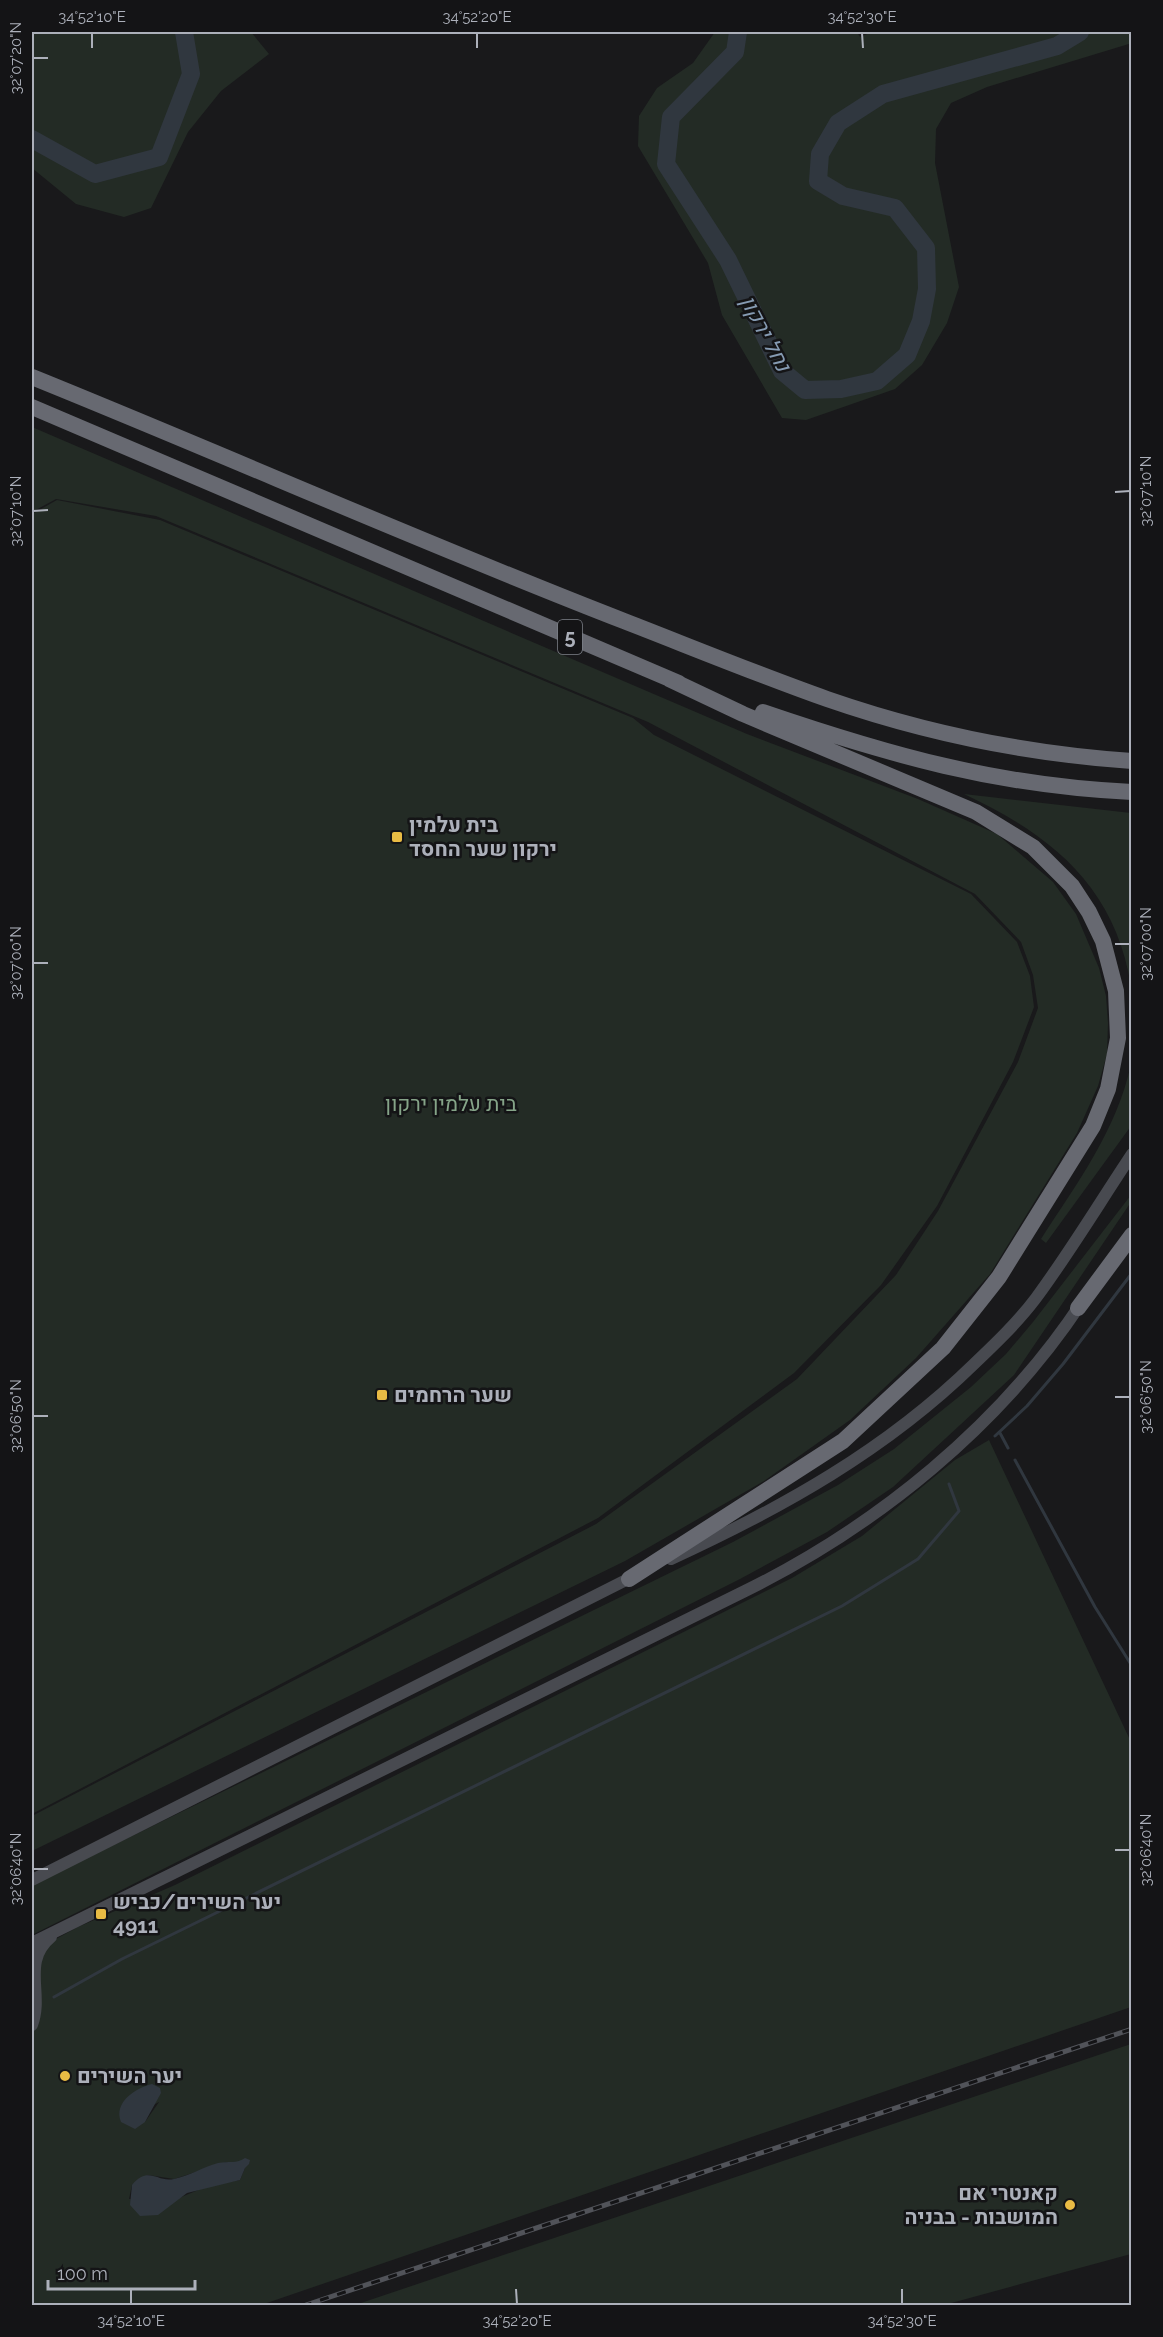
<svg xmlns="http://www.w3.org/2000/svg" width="1163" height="2337" font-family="Raleway,Heebo,sans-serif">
<rect width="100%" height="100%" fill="#19191b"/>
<path fill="#232b25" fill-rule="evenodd" d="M32,32H251L269,54L221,91L188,132L151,208L124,217L76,204L32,168Z
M715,32H857L860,37L872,32H1131L1132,43L987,87L951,103L936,129L935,163L959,287L947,323L922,365L895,389L806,420L782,418L722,315L708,263L638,146L639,116L657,88L693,63Z
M32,427L747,734L918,799L997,834L1053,882L1076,914L1099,968L1106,996L1108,1023L1107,1054L1098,1086L1077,1133L990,1274L916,1358L850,1420L764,1481L625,1561L32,1851V1816L596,1524L797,1379L896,1275L938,1211L1018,1062L1038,1008L1033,975L1021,942L975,894L648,722L156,516L56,499L32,512Z
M57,500L160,520L633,718L654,735L971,894L1017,942L1030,976L1034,1007L1013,1062L937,1206L881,1285L794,1373L598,1518L32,1814V514Z
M964,794L1131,813V986C1115,886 1051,835 964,794Z
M1131,1064V1126L1046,1243L1041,1239C1077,1183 1117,1130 1131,1064Z
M1131,1195V1202L1014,1375L893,1487L827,1532L740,1579L32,1935V1885L733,1542L838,1485L894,1449L971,1387L1006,1354L1033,1322Z
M989,1440L1131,1742V2007L261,2305H32V1952L78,1927L175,1885L792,1578L862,1536L955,1460ZM159,2102L145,2122H121ZM227,2162H240L245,2168L240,2180L208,2186L179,2198L129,2199L132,2185L148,2175L174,2179Z
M1131,2044V2254L944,2305H355Z"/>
<path fill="#30373f" d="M152,2084L160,2088L161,2093L145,2122L135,2129L121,2122C113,2102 136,2088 152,2084Z
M245,2158L250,2160L249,2164L245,2168L240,2180L187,2193L158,2215L140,2216L130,2205L132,2185C149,2165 157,2183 174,2179C189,2176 203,2167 218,2163C228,2161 237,2164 245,2158Z"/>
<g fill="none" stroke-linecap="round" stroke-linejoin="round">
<path stroke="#30373f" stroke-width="3" d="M1000,1433L1008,1448
M995,1436L1027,1406L1063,1364L1132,1273
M1015,1460L1095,1607L1132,1666
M54,1997L122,1959L842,1606L918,1559L959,1511L949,1484"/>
<path stroke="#30373f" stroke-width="18" d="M738,32L735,52L671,117L666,164L728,260L782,371L805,390L841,389L877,381L907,355L921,321L927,289L926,248L895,208L843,196L818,181L820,154L838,123L883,94L1057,46L1080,32
M32,139L95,174L159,157L191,74L184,32"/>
<path stroke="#484a50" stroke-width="12" d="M671,1559C782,1508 886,1450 974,1364C996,1343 1018,1322 1036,1298C1070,1252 1100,1202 1132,1154
M32,1880L636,1575
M32,1943L745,1591C877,1526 1000,1426 1082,1302
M32,2025C44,1993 21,1962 51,1937"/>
<path stroke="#676971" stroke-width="16" d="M32,377C230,457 425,544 624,621C691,647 759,675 827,699C925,733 1028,754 1132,761
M32,407L679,683
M763,712C889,755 998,786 1132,792
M1078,1308L1132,1235
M629,1579L843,1441L943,1348L999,1277L1093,1126L1108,1089L1118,1038L1116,991L1103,941L1089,912L1072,886L1033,847L976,812L743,714L669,679"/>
<g stroke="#515359" stroke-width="5">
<path id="rail" d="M303,2306L1132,2029"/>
</g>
<use href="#rail" stroke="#141416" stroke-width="3" stroke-dasharray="9" stroke-linecap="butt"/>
</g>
<path fill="none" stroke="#acb0ba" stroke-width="2" d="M92,33V48M477,33V48M862,33L863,48M33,58H48M1115,492L1130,491M33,511L48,510M1115,944H1130M33,963H48M1115,1397H1130M33,1416H48M1115,1850H1130M33,1869H48M131,2289V2304M516,2289L517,2304M902,2289V2304"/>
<g fill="#e9bb44" stroke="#141416" stroke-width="2">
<rect x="391" y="831" width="12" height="12" rx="3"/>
<rect x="376" y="1389" width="12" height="12" rx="3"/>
<rect x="95" y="1908" width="12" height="12" rx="3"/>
<circle cx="65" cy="2076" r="6"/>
<circle cx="1070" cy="2205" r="6"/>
</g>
<g text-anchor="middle" stroke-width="5" stroke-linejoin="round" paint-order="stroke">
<rect fill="#141416" stroke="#7e8189" stroke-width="1.5" x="558" y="620" width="24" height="34" rx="4.5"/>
<g font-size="20" font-weight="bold" fill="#acb0ba">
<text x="570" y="644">5</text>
</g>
<g font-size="21" font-weight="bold" fill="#acb0ba" stroke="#141416" text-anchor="start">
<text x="409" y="832">בית עלמין<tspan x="409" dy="24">ירקון שער החסד</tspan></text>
<text x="394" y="1402">שער הרחמים</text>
<text x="113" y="1909">יער השירים/כביש<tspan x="113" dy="24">4911</tspan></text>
<text x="77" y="2083">יער השירים</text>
<text x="1058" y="2200" text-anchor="end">קאנטרי אם<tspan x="1058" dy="24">המושבות - בבניה</tspan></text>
</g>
<g font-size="21" fill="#85a488" stroke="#141416">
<text x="451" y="1111">בית עלמין ירקון</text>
</g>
<g font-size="22" font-style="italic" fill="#869bb3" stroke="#141416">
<text transform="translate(766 333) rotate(62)" y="8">נחל ירקון</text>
</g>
</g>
<rect width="1163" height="2337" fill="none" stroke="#141416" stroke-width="66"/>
<path d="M48 2280v9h147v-9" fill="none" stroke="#acb0ba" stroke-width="3"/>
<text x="57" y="2280" font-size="18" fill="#acb0ba" stroke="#141416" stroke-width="4.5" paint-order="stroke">100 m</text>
<rect x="33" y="33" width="1097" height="2271" fill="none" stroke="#acb0ba" stroke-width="2"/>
<g font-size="15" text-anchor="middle" fill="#acb0ba">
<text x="92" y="22">34°52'10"E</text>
<text x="477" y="22">34°52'20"E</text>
<text x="862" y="22">34°52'30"E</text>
<text transform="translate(16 58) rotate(-90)" y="5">32°07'20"N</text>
<text transform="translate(1146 491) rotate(-90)" y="5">32°07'10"N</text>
<text transform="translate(16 511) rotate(-90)" y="5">32°07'10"N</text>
<text transform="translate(1146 944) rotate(-90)" y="5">32°07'00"N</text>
<text transform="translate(16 963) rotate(-90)" y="5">32°07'00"N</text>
<text transform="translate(1146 1397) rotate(-90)" y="5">32°06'50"N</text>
<text transform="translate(16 1416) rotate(-90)" y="5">32°06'50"N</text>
<text transform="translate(1146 1850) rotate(-90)" y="5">32°06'40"N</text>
<text transform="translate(16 1869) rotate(-90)" y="5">32°06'40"N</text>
<text x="131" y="2326">34°52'10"E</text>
<text x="517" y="2326">34°52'20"E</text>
<text x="902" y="2326">34°52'30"E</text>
</g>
</svg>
